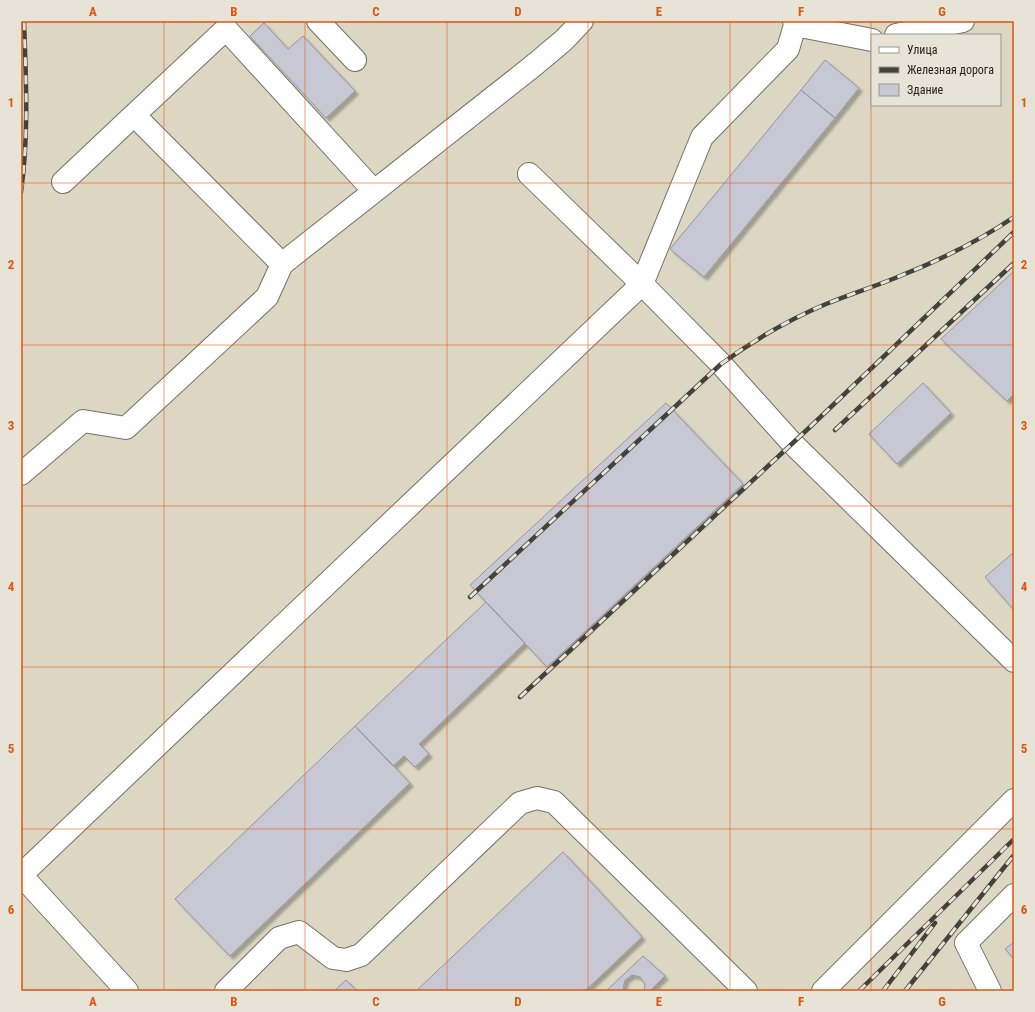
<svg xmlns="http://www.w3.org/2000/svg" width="1035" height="1012" font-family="'Roboto Condensed',sans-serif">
<defs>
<filter id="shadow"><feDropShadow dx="3.5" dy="3.5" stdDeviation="1" flood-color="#0004"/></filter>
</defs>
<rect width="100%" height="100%" fill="#e7e3d6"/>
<path fill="#dcd6c2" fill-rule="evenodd" d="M21,21H1014V991H21ZM872,35H1000V105H872Z"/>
<path fill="#c8c8d4" stroke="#9595a1" filter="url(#shadow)" d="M264,23L288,49L303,36L355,91L326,118L250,36Z
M825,60L859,88L835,118L801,90Z
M801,90L835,118L704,277L670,249Z
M1014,271V394L1007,401L941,339Z
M923,383L951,413L897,464L869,434Z
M666,403L743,484L547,667L470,585Z
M1014,552V610L985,577Z
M486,602L525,643L419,744L429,754L415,767L404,756L393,766L355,726Z
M355,726L410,783L230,956L175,899Z
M563,852L642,937L585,991H416Z
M1014,942V959L1005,949Z
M643,956L665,976L650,991H644L645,984L640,977L632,975L625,980L623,989L625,991H606Z
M346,980L357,991H334Z"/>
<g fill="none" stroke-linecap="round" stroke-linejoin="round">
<g stroke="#757166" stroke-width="24">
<path id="minor" d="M318,21L355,60
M795,25L872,40
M896,35L963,21
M134,115L226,29L374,191
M529,174L642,284L721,364L792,443L1014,661
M63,182L134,115L282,264
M21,474L83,421L126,428L267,297L282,264L533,66L564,40L582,21
M127,991L21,875L642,284L702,137L788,49L795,25L794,21
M226,991L279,938L299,932L333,958L346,960L361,955L520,803L537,798L554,802L746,991
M823,991L1014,800
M990,991L966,943L1014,895"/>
</g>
<use href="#minor" stroke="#fff" stroke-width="22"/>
<g stroke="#44423c" stroke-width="4.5">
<path id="rail" d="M21,192C29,135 26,78 24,21
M835,430L1014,263
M470,597L721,364C754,340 788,320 826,304C851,294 876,286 900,276C940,260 979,241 1014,217
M520,697L810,427L1014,232
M859,991L1014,839
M883,991L935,923
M905,991L1014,855"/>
</g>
<use href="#rail" stroke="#e7e3d6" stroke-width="3" stroke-dasharray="9" stroke-linecap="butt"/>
</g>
<path fill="none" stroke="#de560d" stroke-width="1" stroke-opacity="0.55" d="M164,21V991M305,21V991M447,21V991M588,21V991M730,21V991M871,21V991M21,183H1014M21,345H1014M21,506H1014M21,667H1014M21,829H1014"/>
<rect width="1035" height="1012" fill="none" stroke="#e7e3d6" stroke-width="44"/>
<rect x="871" y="34" width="130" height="72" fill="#e7e3d6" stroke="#99978d"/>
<rect x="879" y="47" width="20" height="6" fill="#ffffff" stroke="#99978d"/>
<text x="907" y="54" font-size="12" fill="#25241f">Улица</text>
<rect x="879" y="67" width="20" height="6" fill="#44423c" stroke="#99978d"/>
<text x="907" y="74" font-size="12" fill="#25241f">Железная дорога</text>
<rect x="879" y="84" width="20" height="12" fill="#c8c8d4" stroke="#99978d"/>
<text x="907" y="94" font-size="12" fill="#25241f">Здание</text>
<rect x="22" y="22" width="991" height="968" fill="none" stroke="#de560d" stroke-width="1.5"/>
<g font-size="13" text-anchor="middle" font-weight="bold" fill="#de560d">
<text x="93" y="16">A</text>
<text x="234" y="16">B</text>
<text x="376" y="16">C</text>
<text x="518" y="16">D</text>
<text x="659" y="16">E</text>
<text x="801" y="16">F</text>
<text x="942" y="16">G</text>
<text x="11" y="107">1</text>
<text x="1024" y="107">1</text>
<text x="11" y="269">2</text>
<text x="1024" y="269">2</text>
<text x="11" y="430">3</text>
<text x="1024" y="430">3</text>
<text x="11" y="591">4</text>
<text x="1024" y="591">4</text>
<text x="11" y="753">5</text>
<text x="1024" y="753">5</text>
<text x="11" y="914">6</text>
<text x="1024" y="914">6</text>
<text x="93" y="1006">A</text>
<text x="234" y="1006">B</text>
<text x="376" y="1006">C</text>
<text x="518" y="1006">D</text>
<text x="659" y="1006">E</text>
<text x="801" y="1006">F</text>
<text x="942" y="1006">G</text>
</g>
</svg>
